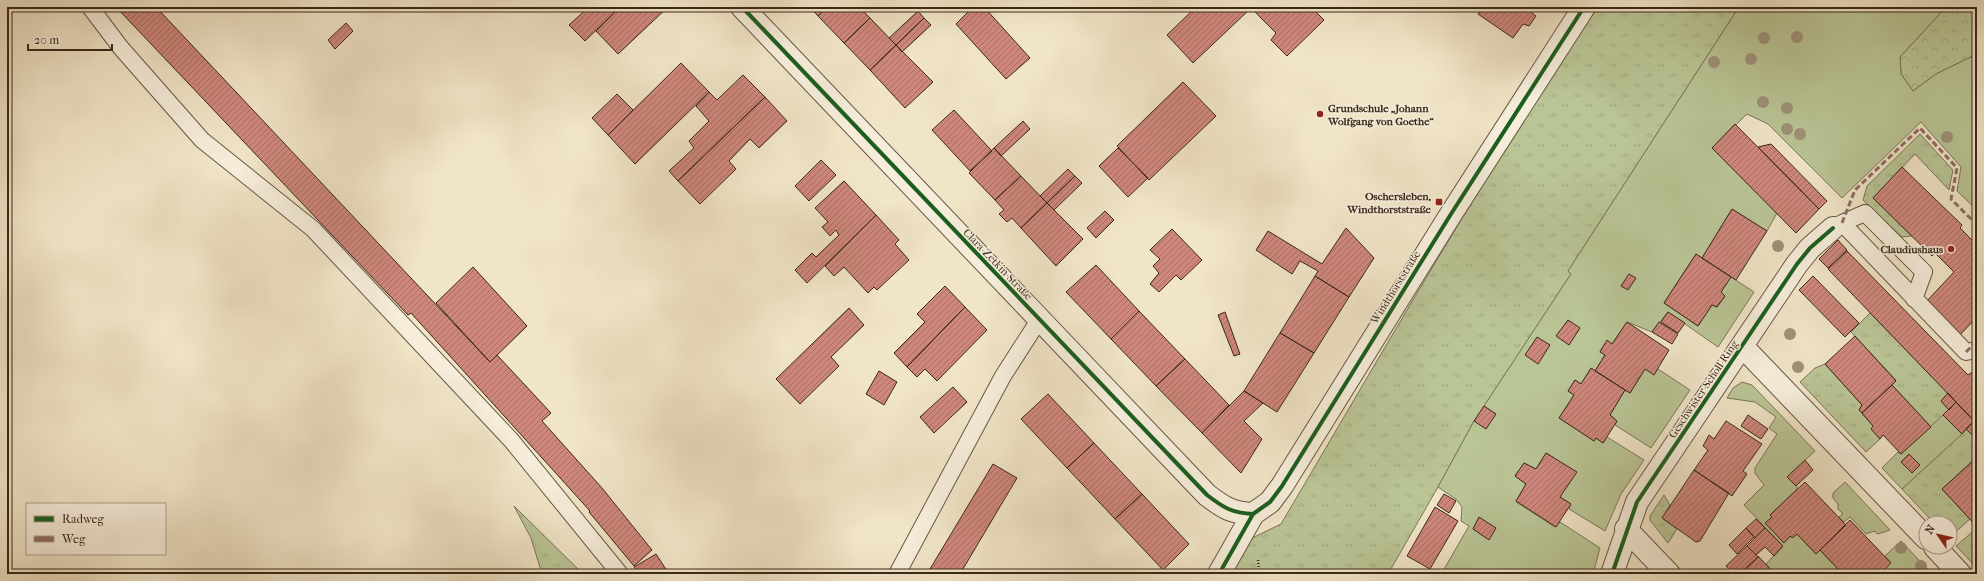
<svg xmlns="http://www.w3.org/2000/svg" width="1984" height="581" font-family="'IM FELL French Canon',serif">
<defs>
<pattern id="grass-tufts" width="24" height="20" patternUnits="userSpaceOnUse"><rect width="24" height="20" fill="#bac596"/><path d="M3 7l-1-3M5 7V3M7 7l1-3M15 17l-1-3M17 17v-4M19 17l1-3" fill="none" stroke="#a1a981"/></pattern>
<pattern id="forest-crowns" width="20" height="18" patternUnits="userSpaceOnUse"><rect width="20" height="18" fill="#bac596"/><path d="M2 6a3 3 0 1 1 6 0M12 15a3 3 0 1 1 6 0" fill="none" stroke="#a1a981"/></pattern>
<pattern id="building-hatch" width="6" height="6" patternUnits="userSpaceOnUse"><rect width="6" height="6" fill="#cf877d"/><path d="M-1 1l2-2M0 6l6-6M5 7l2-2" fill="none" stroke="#a96e66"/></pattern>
</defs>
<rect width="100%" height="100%" fill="#f1e5c8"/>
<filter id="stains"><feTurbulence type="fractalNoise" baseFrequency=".005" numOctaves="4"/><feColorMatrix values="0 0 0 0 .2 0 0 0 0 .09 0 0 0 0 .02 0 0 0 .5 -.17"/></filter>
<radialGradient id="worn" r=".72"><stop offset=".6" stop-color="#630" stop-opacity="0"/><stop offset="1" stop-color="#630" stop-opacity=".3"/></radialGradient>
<path fill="url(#grass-tufts)" stroke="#7a7658" d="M1598,7H1739L1568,271L1571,274L1473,423L1438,487L1388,574H1229L1248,540L1281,524C1384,350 1484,173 1598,7Z
M1920,134L1953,170L1949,190L1915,154L1873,198L1912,236L1902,237L1863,200L1867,186Z
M1870,313L1948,393L1941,401L1949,410L1931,427L1892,385L1896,380L1851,332Z
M1825,364L1862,405L1859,410L1873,426L1880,439L1866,452L1800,382L1815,368Z
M1966,429L1977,440V466L1972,461L1942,489L1970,519L1950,537V523H1934L1902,489Z
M1664,495L1670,505L1662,518L1677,529L1668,543L1650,520V516Z
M514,506L583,574H542L531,538Z
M1977,528V568L1956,546Z"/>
<path fill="url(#forest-crowns)" stroke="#7a7658" d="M1946,7H1977V54L1936,74L1913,91L1901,74L1900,57Z"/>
<path fill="#bac596" stroke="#7a7658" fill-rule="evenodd" d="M1739,7H1946L1900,57L1901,74L1913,91L1936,74L1977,54V210L1957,191L1961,167L1921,122L1842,198L1768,124L1747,114L1712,148L1777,213L1767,231L1732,209L1702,258L1696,254L1664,303L1698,326L1712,305L1717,307L1725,296L1721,292L1731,277L1754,292L1718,347L1668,312L1652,332L1627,322L1612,344L1607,341L1600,351L1605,355L1595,371L1591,369L1581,384L1575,380L1568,391L1574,395L1559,418L1594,441L1596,438L1603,443L1607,437L1644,460L1621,494L1605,531L1569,509L1571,504L1560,497L1576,472L1546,453L1536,469L1524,463L1515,476L1526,484L1516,502L1555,527L1560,522L1600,548L1593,574H1447L1443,571L1469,526L1461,521L1462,507L1457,500L1438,487L1474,421L1495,414L1484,406L1571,274L1568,271ZM1479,518L1489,539L1473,529Z
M1645,369L1654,374L1658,369L1690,390L1651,448L1615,425L1617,421L1610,415L1625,390L1630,393Z
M1742,382L1752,385L1815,451L1787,477L1798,488L1770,515L1772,517L1766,523L1784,543L1790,536L1792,538L1797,534L1816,554L1820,550L1837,568L1836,574H1775L1766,564L1783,546L1744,505L1764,485L1755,473V468L1777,434L1769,428L1776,417L1755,402L1727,398L1733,388Z
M1943,415L1962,434L1902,489L1882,468L1898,452L1901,454Z
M1845,482L1890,530L1878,534L1874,531L1866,534L1850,517L1844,522L1839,517L1843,514L1838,509V504L1833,498V493Z
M1901,541L1930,572L1928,574H1880L1891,563L1885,556Z"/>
<path fill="url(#building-hatch)" stroke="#3a281a" d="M116,7H156L490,362L497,355L551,413L542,421L602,488L652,550L634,566L589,512L590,511L411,313L408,315Z
M589,7H620L585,41L569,25Z
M620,7H668L618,54L596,31Z
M810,7H827L818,16Z
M827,7H859L870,18L844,43L818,16Z
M973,7H984L1030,58L1006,79L956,24Z
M1196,7H1311L1324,20L1287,56L1271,40L1276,33L1251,8L1193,63L1167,35Z
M1483,7H1536L1532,13L1536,16L1529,26L1523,24L1513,38L1478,14Z
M918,11L924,18L896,45L889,38Z
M870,18L896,45L870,70L844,43Z
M924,18L931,25L902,52L896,45Z
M346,23L353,31L335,49L328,40Z
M896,45L933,82L905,108L870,70Z
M681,63L709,92L635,164L608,135Z
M743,75L765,97L678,181L669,171L694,148L689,141L709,121L696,106L709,92L717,100Z
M1183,82L1216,116L1149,180L1117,146Z
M617,94L633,110L608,135L592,118Z
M765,97L787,121L759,148L750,139L729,161L736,169L700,204L678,181Z
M954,110L992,151L970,171L932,130Z
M1023,121L1030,129L1001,156L994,148Z
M1735,124L1819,209L1796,233L1712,148Z
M1771,144L1827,201L1819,209L1758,147Z
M994,148L1021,176L995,200L969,173Z
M1118,148L1148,178L1128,197L1099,166Z
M821,160L836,175L809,201L795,186Z
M1902,167L1962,225L1960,228L1977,245V317L1959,336L1925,303L1954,272L1935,253L1932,256L1873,198Z
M1068,169L1075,176L1047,203L1040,196Z
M1021,176L1047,203L1021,228L1012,218L1007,222L999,214L1004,210L995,200Z
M1075,176L1082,183L1054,210L1047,203Z
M844,181L876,215L807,283L795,270L812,253L816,257L839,235L836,230L830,236L822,227L828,222L815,208Z
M1047,203L1083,239L1056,266L1021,228Z
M1732,209L1767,231L1736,280L1702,258Z
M1105,211L1114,220L1096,238L1087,228Z
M876,215L899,240L895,244L909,260L877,290L874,287L868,293L844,267L834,276L825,266Z
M1346,228L1374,258L1349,297L1315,276L1318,271L1300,261L1292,274L1256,250L1268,231L1322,264Z
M1172,229L1202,260L1181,280L1176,275L1159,292L1150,284L1159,273L1153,266L1160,259L1150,250Z
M1838,240L1847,250L1828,268L1819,259Z
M1847,251L1968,375L1974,371L1977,374V424L1828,269Z
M1696,254L1731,277L1721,292L1725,296L1717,307L1712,305L1698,326L1664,303Z
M1096,265L1139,311L1111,339L1066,292Z
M473,267L527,326L490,362L436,303Z
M1629,274L1636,278L1628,290L1621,286Z
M1315,276L1349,297L1314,353L1280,333Z
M1813,276L1859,323L1845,337L1799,290Z
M945,286L965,307L907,367L894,353L925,322L917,314Z
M965,307L987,330L937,381L925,369L917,377L907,367Z
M849,308L864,325L831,357L839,366L800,404L776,379Z
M1139,311L1185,359L1156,386L1111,339Z
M1225,312L1240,354L1234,356L1218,315Z
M1668,312L1685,323L1678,333L1661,322Z
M1568,320L1580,328L1569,345L1556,336Z
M1627,322L1669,350L1654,375L1645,369L1630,393L1595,371L1605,355L1600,352L1607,340L1612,344Z
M1659,322L1678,334L1672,344L1652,332Z
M1280,333L1314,353L1277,412L1244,391Z
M1855,336L1896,381L1862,413L1859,410L1862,405L1825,364Z
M1537,337L1550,345L1538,364L1525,355Z
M1185,359L1229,405L1202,433L1156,386Z
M1591,368L1625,390L1610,415L1617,421L1603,443L1596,438L1594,441L1559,418L1574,395L1568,391L1575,380L1581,384Z
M879,371L897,382L884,405L866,394Z
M1892,385L1931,427L1901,454L1883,435L1880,439L1871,429L1873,426L1862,413Z
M953,387L967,402L934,433L920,417Z
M1244,391L1263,403L1244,421L1262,439L1241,473L1202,433Z
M1948,393L1956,402L1949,410L1941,401Z
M1048,394L1094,443L1067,468L1021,419Z
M1956,402L1974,421L1962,434L1943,415Z
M1484,406L1496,414L1486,429L1474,421Z
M1748,415L1768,429L1761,439L1741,426Z
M1726,421L1762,444L1743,471L1747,474L1732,496L1694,470L1708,450L1703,446L1709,435L1714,439Z
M1974,421L1977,424V435L1974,437L1966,429Z
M1094,443L1142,494L1115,519L1067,468Z
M1546,453L1577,472L1560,497L1571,504L1556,527L1516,501L1526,484L1515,476L1524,463L1536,469Z
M1909,454L1920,465L1912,473L1901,462Z
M1805,460L1813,470L1796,486L1787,477Z
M1973,461L1977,466V527L1942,489Z
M993,464L1017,478L960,574H927Z
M1694,470L1729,493L1700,541L1696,542L1662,518Z
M1805,482L1846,525L1816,554L1797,534L1792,538L1790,536L1784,543L1765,523L1772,517L1770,515Z
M1142,494L1189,544L1163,570L1115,519Z
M1444,494L1456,501L1449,513L1437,505Z
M1435,507L1458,521L1430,569L1407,556Z
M1479,517L1496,528L1489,540L1473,529Z
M1756,519L1765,528L1755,538L1746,528Z
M1850,520L1891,563L1880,574H1836L1837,568L1820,550Z
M1746,528L1754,537L1737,554L1729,545Z
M1765,528L1783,546L1774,556L1765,547L1756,555L1747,546Z
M1747,546L1758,557L1740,574H1733L1726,566Z
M656,554L669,574H639L634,567Z
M1758,556L1775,574H1740L1758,557Z"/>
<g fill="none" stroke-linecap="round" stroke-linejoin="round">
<g stroke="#685746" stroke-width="18">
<path id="service" d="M90,7L121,48L202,140L313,229L511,440L620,574
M1842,223L1865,213L1924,272L1914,299
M1833,228L1842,223L1966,352L1977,350
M897,574L1003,376L1039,320"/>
</g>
<g stroke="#685746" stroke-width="24">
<path id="minor" d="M742,7L1207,495C1224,508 1232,513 1253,514
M1742,346L1926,538
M1626,529L1669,574
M1935,547L1960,574
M1219,574L1253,514L1270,502L1282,486L1451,214L1584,7
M1612,574L1637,502L1797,264L1810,248L1833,228"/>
</g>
<path stroke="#3a281a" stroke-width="2.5" stroke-dasharray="1 2" stroke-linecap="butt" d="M1258,560L1259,572L1261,574"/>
<use href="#service" stroke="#f6eedb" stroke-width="16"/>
<use href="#minor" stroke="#f6eedb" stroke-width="22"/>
<path stroke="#8d6e63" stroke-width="3" stroke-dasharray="6 3" stroke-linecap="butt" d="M1842,223L1855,190L1920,128L1957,168L1951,199L1975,223L1977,220
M1966,352L1977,341"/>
<g stroke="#f6eedb" stroke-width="6">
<path id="cycleway" d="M742,7L1207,495C1224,508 1232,513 1253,514
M1219,574L1253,514L1270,502L1282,486L1451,214L1584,7
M1612,574L1637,502L1797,264L1810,248L1833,228"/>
</g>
<use href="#cycleway" stroke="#1b5e20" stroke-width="4"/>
</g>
<g fill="#9e9279">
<circle cx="1797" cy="37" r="6"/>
<circle cx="1764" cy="38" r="6"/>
<circle cx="1751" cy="59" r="6"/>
<circle cx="1714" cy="62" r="6"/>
<circle cx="1763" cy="102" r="6"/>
<circle cx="1787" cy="108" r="6"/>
<circle cx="1787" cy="129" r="6"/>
<circle cx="1800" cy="134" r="6"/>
<circle cx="1947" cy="137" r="6"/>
<circle cx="1778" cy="246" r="6"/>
<circle cx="1790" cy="334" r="6"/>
<circle cx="1798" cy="367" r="6"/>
<circle cx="1901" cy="548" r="6"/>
<circle cx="1921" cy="566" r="6"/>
</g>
<g fill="#8f2418" stroke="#f6eedb" stroke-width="1.5">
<circle cx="1320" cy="114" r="4"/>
<rect x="1435" y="198" width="8" height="8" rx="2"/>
<circle cx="1951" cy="249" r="4"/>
</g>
<g text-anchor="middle" stroke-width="3" stroke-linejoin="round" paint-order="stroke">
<g font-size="11" font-weight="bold" fill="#3a281a" stroke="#f6eedb" text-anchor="end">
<text x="1328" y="112" text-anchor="start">Grundschule „Johann<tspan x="1328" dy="13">Wolfgang von Goethe“</tspan></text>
<text x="1431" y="200">Oschersleben,<tspan x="1431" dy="13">Windthorststraße</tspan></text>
<text x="1943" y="253">Claudiushaus</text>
</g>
<g font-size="11" fill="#3a281a" stroke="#f6eedb">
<text transform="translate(998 264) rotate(46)" y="4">Clara-Zetkin-Straße</text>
<text transform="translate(1395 287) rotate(-58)" y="4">Windthorststraße</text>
<text transform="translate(1703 389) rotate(-56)" y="4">Geschwister-Scholl-Ring</text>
</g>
</g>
<rect width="1984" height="581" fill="none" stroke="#f1e5c8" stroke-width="24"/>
<rect x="8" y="8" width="1968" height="565" fill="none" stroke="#3a281a" stroke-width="2"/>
<rect x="12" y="12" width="1960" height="557" fill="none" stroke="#3a281a"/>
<rect x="26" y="503" width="140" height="52" fill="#f6eedb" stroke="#ab9f8e"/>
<rect x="34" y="516" width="20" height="6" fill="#1b5e20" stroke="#ab9f8e"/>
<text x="62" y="523" font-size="12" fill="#3a281a">Radweg</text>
<rect x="34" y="536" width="20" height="6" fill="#8d6e63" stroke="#ab9f8e"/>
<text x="62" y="543" font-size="12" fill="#3a281a">Weg</text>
<g transform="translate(1938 535) rotate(304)"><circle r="19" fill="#f6eedb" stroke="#ab9f8e"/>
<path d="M0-3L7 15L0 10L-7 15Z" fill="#8f2418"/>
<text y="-6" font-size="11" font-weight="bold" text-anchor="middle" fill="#3a281a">N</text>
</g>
<path d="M28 44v6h84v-6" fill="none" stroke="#3a281a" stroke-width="2"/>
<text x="34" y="44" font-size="12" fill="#3a281a" stroke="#f6eedb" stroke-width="3" paint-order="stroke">20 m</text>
<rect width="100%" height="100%" filter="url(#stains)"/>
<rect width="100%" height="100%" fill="url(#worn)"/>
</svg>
